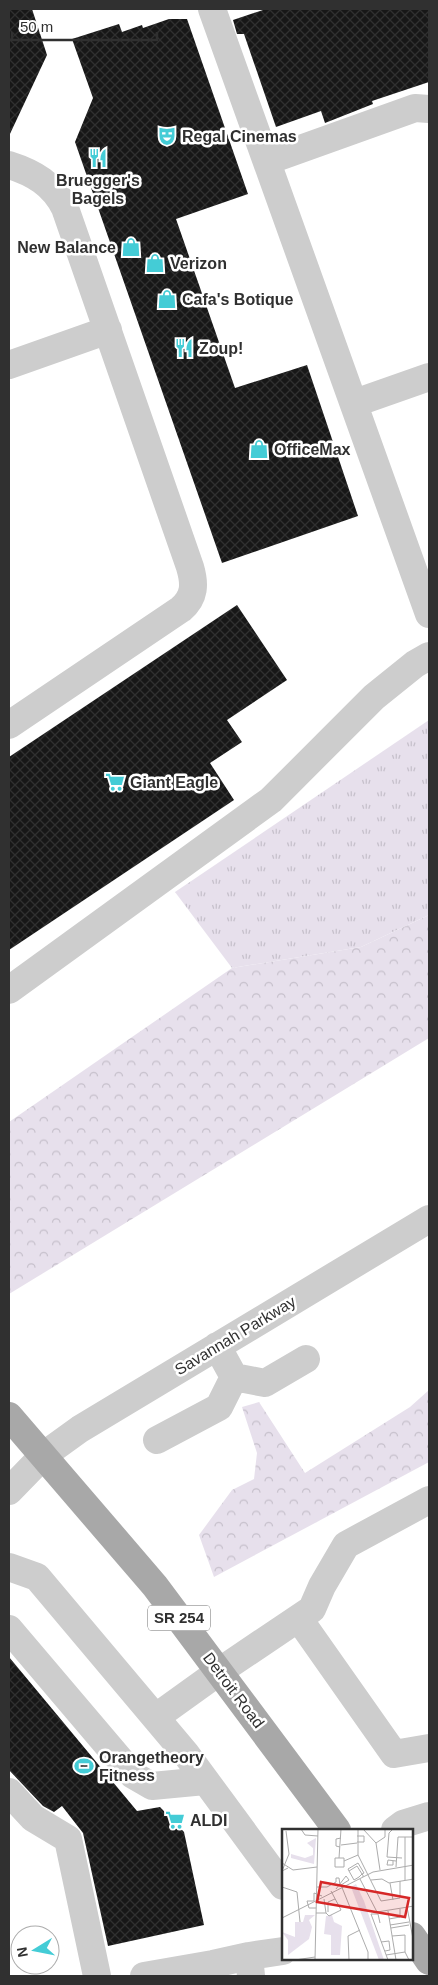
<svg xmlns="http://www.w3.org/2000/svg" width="438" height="1985" font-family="Arial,sans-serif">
<defs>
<pattern id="grass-tufts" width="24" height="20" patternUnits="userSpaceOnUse" patternTransform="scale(1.25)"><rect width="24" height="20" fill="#e7e0ec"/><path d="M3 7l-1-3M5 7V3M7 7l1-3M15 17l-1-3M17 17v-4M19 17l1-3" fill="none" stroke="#c6c0cb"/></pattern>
<pattern id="forest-crowns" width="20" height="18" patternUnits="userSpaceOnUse" patternTransform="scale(1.25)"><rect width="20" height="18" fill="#e7e0ec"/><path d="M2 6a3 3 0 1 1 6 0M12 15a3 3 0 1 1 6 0" fill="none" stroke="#c6c0cb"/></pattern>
<pattern id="building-cross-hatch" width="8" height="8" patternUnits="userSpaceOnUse" patternTransform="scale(1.25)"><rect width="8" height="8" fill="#171717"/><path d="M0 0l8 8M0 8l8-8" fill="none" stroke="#303030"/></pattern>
</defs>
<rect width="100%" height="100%" fill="#fff"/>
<path fill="url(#grass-tufts)" d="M429,720V915L361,947L232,968L175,892Z"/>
<path fill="url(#forest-crowns)" d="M429,915V1038L9,1294V1122L232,968L361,947Z
M429,1390V1462L214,1577L199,1535L232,1490L254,1479L257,1453L242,1407L259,1402L305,1473L410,1407Z"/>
<path fill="url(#building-cross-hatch)" d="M9,9H32L47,55L9,136Z
M266,9H429V82L372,101L373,104L325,123L321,111L276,127L244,34H237L233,20Z
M169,19H187L248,194L176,219L235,388L307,365L358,516L222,563L75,142L93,98L72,39L119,24L122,32L142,25L143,28Z
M237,605L287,680L227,720L242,742L210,763L234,800L9,950V757Z
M9,1657L137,1811L160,1807L184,1832L204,1925L108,1946L83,1833L62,1806L54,1812L43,1806L9,1770Z"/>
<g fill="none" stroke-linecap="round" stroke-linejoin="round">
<path stroke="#cdcdcd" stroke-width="28" d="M212,9L429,614
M267,161L415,108L429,109
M9,165C34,173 53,184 65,208L190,567C195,584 195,597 181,609L9,725
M9,365L108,330
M355,403L429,377
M9,990L271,800L374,697L415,664L429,656
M234,1377L265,1383L306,1359
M157,1440L219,1407L234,1377L217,1346
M9,1491L44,1455L80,1429L429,1219
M9,1567L37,1577L186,1754L283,1886
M299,1619L394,1754L429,1748
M9,1629L133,1775L152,1786L205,1781
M156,1717L220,1671L312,1609L322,1586L346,1545L429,1500
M9,1792L33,1818L68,1839L97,1976
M395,1830L403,1824L429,1816
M144,1976L213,1964L249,1956
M251,1976L249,1956L283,1951"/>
<path stroke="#a8a8a8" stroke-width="28" d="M9,1416L155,1586L337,1830
M412,1936L429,1961"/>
</g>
<defs>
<g id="theatre-bare" transform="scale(1.5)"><path d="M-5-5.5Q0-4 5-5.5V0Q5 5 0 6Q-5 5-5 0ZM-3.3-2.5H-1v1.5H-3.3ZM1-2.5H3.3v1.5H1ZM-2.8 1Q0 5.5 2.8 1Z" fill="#44ccd6" stroke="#fff" stroke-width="2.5" paint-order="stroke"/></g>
<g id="restaurant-bare" transform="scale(1.5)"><path d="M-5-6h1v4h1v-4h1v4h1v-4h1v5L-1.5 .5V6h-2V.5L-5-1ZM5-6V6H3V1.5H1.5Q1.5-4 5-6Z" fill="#44ccd6" stroke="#fff" stroke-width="2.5" paint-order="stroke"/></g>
<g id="shop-bare" transform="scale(1.5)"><path d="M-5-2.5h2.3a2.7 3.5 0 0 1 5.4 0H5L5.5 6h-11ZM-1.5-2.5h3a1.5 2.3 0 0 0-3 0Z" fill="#44ccd6" stroke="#fff" stroke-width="2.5" paint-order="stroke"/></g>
<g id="supermarket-bare" transform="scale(1.5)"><path d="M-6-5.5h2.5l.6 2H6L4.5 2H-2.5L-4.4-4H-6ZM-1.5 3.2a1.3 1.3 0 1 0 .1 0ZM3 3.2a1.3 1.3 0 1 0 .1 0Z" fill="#44ccd6" stroke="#fff" stroke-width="2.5" paint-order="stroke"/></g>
<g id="stadium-bare" transform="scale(1.5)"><path d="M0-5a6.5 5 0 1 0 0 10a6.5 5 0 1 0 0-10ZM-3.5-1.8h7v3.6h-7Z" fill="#44ccd6" stroke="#fff" stroke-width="2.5" paint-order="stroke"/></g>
</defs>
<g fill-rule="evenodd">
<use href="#theatre-bare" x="167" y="136"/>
<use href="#restaurant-bare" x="98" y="158"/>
<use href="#shop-bare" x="131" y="247"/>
<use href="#shop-bare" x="155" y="263"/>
<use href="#shop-bare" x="167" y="299"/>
<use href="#restaurant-bare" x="184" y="348"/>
<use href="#shop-bare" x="259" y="449"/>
<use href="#supermarket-bare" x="115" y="782"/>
<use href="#stadium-bare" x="84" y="1766"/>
<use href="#supermarket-bare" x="175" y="1820"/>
</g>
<g text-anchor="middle" stroke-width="5" stroke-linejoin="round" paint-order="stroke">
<rect fill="#fff" stroke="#6e6e6e" stroke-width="1" x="148" y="1605.5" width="62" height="25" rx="4"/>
<g font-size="15" font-weight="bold" fill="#303030">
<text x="179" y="1623">SR 254</text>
</g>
<g font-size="16" font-weight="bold" fill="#303030" stroke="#fff" text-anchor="start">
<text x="182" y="142">Regal Cinemas</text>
<text x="98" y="186" text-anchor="middle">Bruegger's<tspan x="98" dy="18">Bagels</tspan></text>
<text x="116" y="253" text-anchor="end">New Balance</text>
<text x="170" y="269">Verizon</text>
<text x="182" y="305">Cafa's Botique</text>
<text x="199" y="354">Zoup!</text>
<text x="274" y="455">OfficeMax</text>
<text x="130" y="788">Giant Eagle</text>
<text x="99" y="1763">Orangetheory<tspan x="99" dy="18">Fitness</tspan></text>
<text x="190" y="1826">ALDI</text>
</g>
<g font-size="16" fill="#303030" stroke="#fff">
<text transform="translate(235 1335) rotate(-31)" y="6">Savannah Parkway</text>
<text transform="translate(234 1690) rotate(53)" y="6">Detroit Road</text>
</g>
</g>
<g transform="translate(282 1829)">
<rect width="131" height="131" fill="#fff"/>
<path d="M34,9L32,35L9,29V25L23,29L31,26V19L25,14ZM74,55L82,72L102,131H97L69,58ZM23,86H33L27,91L30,98L27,110L6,126V111L0,103L13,108V93H21ZM50,86L52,93L60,97L58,126H49V106L42,105L44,87Z" fill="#e7e0ec"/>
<path fill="none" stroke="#acacac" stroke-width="1" d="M19,0L23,6L36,7M76,0V26L99,72L118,69V52M81,0L94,14L98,41M111,0L107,4L105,28L120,29M4,2L7,25L0,42L6,39M123,8V51M75,13H82V7H75M94,14L103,8V0M59,16L75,14M58,18L54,17V10L59,9M53,29H62V38H53ZM57,29L59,0M62,32L76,26M111,32V36H105L106,31L114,32M0,34L11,41L35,38M114,38L116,8H132M67,42L66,40L76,34L82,44L80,45L77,48L72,51L67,42L75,37L80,45L81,46V48M78,50L95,83L132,77M89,51L100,50L107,54L132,50M108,54L111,71M0,58L15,63L18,93M35,58H45L54,53V49H57L58,56M54,60L64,47L67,51L59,56L86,123V131M125,78L132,115M34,79H27L25,72H32V64L40,67M106,82L114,131M46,83V73L53,70M34,84H44L42,70M44,84L47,87L59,81L49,62M0,89L91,43L132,36M107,90L118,88V80M98,94L96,85H89L106,131M108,96L127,93M109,99L127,96M110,107L123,106V123L127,131M99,113L107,112L108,121L103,122M104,126L123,123M13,131L33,128M33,131L36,0M67,131L66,107L78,101"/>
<path fill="#d62828" fill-opacity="0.15" stroke="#d62828" stroke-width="2.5" d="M39,53L127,69L123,88L35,73Z"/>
<rect width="131" height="131" fill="none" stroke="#303030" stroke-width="2.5"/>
</g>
<rect width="438" height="1985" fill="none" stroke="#303030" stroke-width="20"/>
<g transform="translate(35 1950) rotate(260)"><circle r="24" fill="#ffffff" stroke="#acacac"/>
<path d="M0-4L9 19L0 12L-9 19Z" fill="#44ccd6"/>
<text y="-8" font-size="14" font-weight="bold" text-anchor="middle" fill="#303030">N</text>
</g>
<path d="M12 32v8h145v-8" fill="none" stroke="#303030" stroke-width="2.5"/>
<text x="20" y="32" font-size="15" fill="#303030" stroke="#ffffff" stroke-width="4" paint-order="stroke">50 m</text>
</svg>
